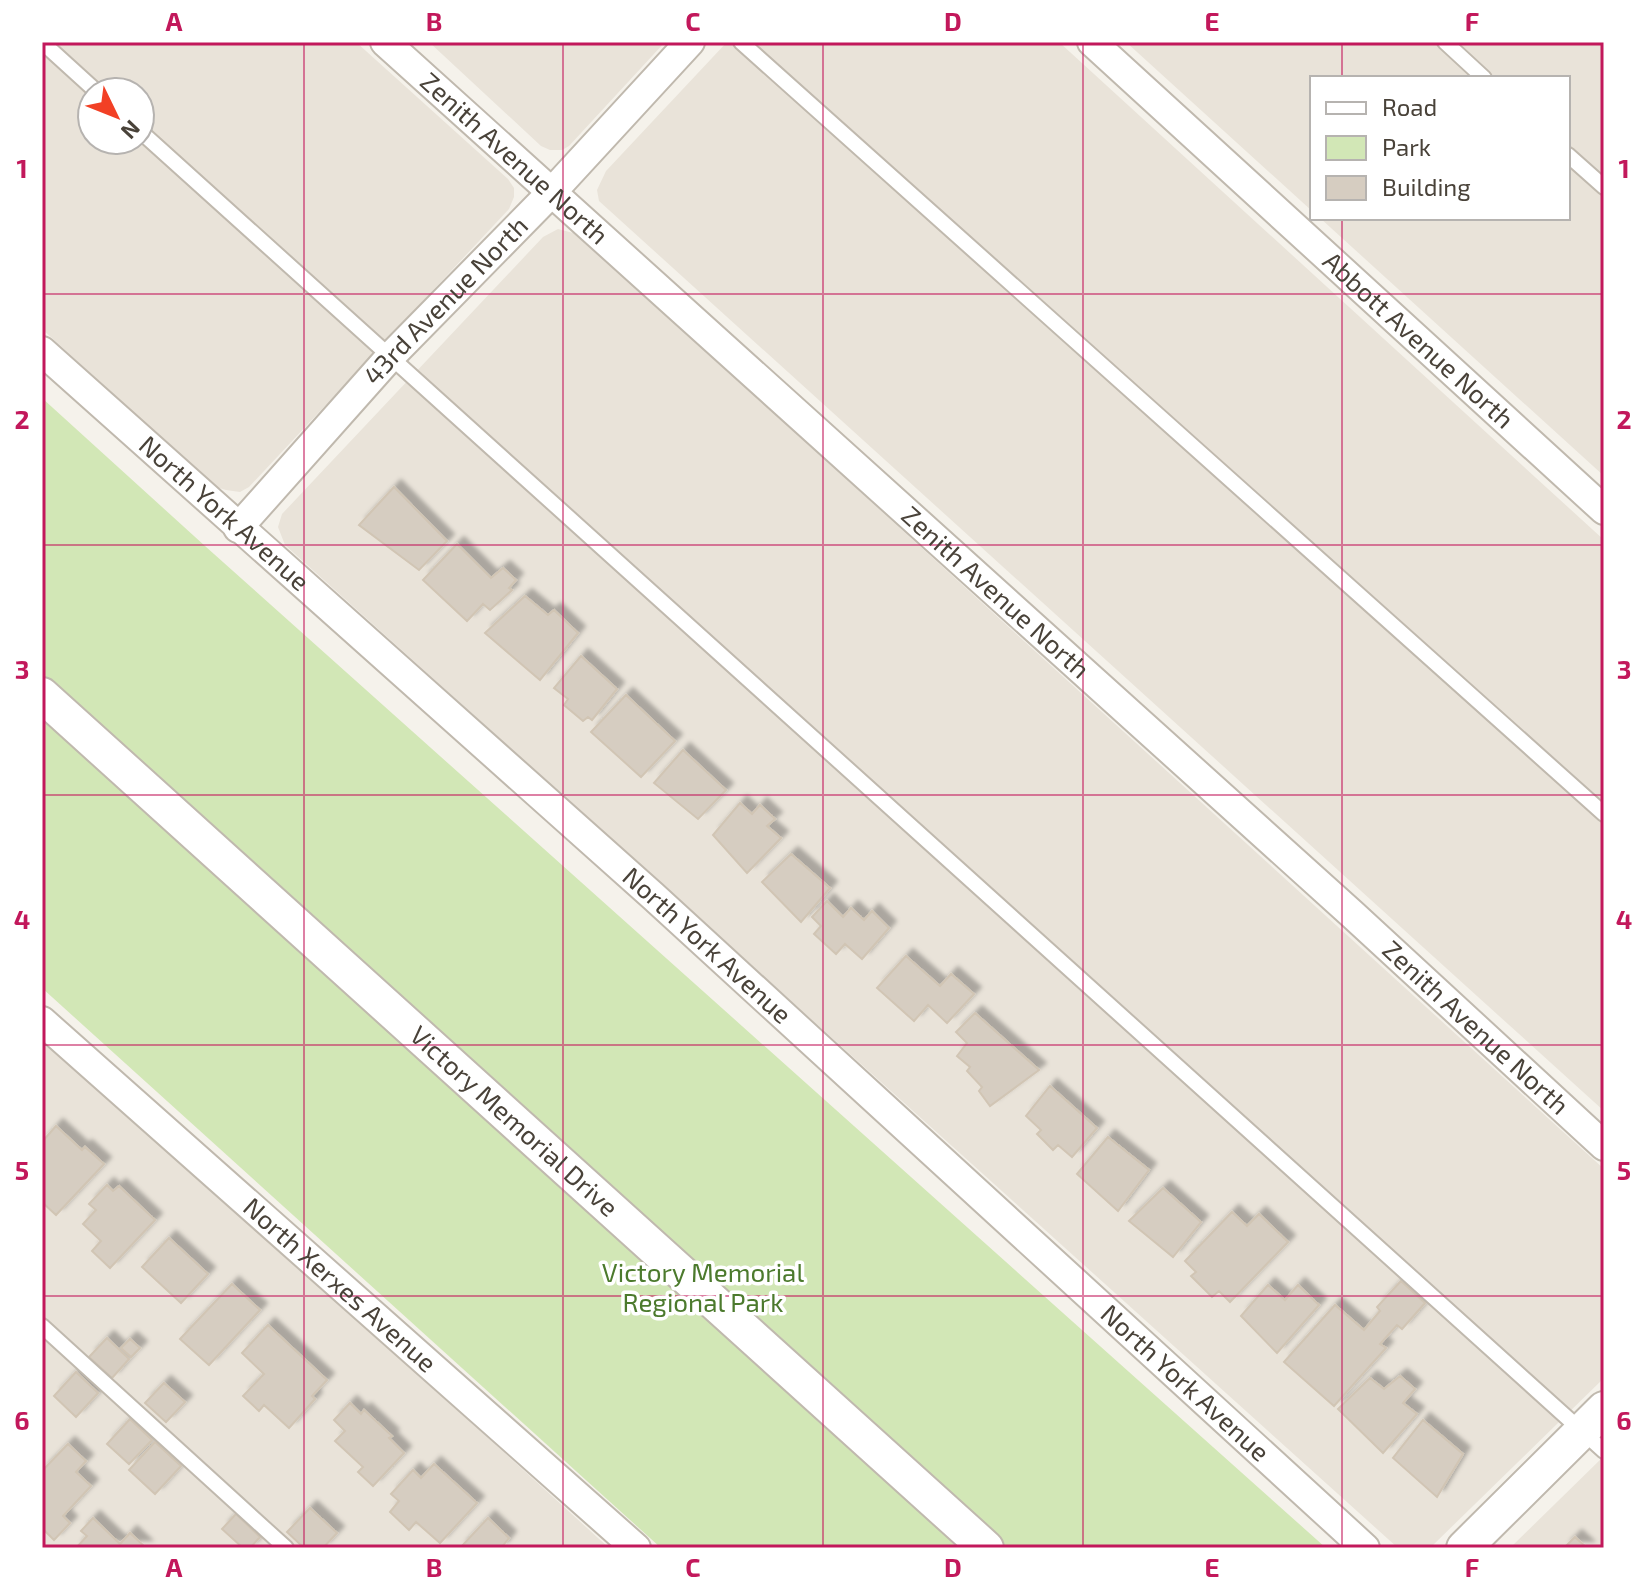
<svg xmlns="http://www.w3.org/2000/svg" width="1646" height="1590" font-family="'Exo 2',sans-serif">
<defs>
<filter id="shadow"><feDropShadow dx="7" dy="-7" stdDeviation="2" flood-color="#0004"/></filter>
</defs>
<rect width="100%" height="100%" fill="#f5f2eb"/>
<path fill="#e9e3d9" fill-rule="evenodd" d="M42,42H356L508,179L514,188V197L509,209L249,487L240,492L226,490L216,487L42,329ZM92,92H140V140H92Z
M429,42H665L569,146L562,150H550L541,146Z
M727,42H1059L1604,540V1111L599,201L597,190L606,171Z
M1126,42H1604V476L1320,218H1568V78H1312V211Z
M558,229L577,234L1604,1169V1378L1430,1548H1398L285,545L278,527L282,514L543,237Z
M42,1031L609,1548H42Z
M1604,1456V1548H1510Z"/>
<path fill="#d2e7b6" d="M42,398L205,546L1326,1548H661L42,988Z"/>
<path fill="#d6cdc1" stroke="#d1c5b4" stroke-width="2" filter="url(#shadow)" d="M394,487L447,541L419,570L359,525Z
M457,544L491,578L503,568L516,580L509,588L512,590L490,610L483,604L467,621L423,580Z
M525,596L548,615L554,610L578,633L540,680L485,633Z
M581,656L617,689L592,720L588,717L583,721L564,705L568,699L554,688Z
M626,695L675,741L641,777L591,732Z
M683,750L726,790L698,819L654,783Z
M740,803L752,814L760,805L775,819L767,826L781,838L747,873L713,835Z
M791,854L830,888L801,922L762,882Z
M827,901L843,917L851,908L864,920L872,911L889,928L862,959L845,944L836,954L814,934L821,926L812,917Z
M906,956L940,986L951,974L974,994L947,1023L928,1005L914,1021L877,988Z
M975,1013L1039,1070L990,1106L979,1091L982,1087L967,1071L970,1067L957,1056L967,1043L956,1032Z
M1050,1086L1097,1128L1072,1157L1058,1145L1053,1150L1037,1134L1041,1130L1026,1116Z
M56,1126L82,1150L85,1147L104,1164L56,1215L42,1202V1142Z
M1108,1137L1149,1170L1118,1211L1077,1174Z
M107,1185L113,1191L119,1186L155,1220L110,1268L92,1251L101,1241L83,1224L96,1210L89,1204Z
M1163,1188L1201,1222L1173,1257L1129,1221Z
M1232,1212L1247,1226L1259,1214L1288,1242L1230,1302L1219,1291L1212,1297L1191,1276L1196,1272L1185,1261Z
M169,1238L208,1274L181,1303L142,1267Z
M1401,1281L1425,1303L1402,1329L1397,1325L1380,1344L1386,1348L1334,1406L1284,1362L1335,1305L1364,1330L1380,1311L1377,1307Z
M232,1284L260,1310L209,1365L180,1339Z
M1268,1285L1285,1300L1298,1285L1319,1305L1277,1353L1241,1316Z
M268,1325L327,1380L312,1396L315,1399L289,1428L264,1405L259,1411L243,1396L264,1374L242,1353Z
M107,1338L129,1359L112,1378L89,1357Z
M130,1339L140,1348L131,1357L121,1348Z
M76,1372L98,1393L76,1417L54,1396Z
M1400,1376L1415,1389L1403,1403L1417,1414L1383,1453L1338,1409L1370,1378L1384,1389Z
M164,1383L185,1402L166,1422L145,1403Z
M350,1403L361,1414L364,1410L392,1436L389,1438L404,1453L373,1486L358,1472L363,1467L335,1441L345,1431L334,1420Z
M130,1419L152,1440L129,1464L107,1444Z
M1423,1420L1463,1454L1437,1497L1393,1458Z
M155,1442L181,1466L155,1494L129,1470Z
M68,1444L86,1461L76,1472L91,1486L63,1516L70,1523L54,1540L42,1528V1471Z
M434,1464L477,1503L440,1543L416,1522L409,1530L390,1512L399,1501L391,1494L413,1470L421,1478Z
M310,1508L337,1533L323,1548H304L287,1532Z
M236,1514L260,1537L250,1548H243L222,1529Z
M93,1518L120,1544L130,1533L145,1547L76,1548L87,1536L81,1531Z
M488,1518L509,1538L501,1548H460Z
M1575,1537L1587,1548H1564Z"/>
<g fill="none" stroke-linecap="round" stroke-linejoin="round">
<g stroke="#c0b9ae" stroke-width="18">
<path id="service" d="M42,42L97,92
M741,42L1604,814
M1445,42L1484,78
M140,131L1604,1451
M1568,155L1604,187
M42,1326L286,1548"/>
</g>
<g stroke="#c0b9ae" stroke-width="32">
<g id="minor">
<path id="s1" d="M385,42L1352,914L1604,1146"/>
<path id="s2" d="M1092,42L1604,510"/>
<path id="s3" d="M42,351L653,896L1365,1548"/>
<path id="s4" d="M238,528L390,357L551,193L690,42"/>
<path id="s5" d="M42,1021L636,1548"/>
</g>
</g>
<g stroke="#c0b9ae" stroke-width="38">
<g id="tertiary">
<path id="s6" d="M42,695L986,1548"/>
<path d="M1464,1548L1604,1409"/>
</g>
</g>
<use href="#service" stroke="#fff" stroke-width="14"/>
<use href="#minor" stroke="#fff" stroke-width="28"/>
<use href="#tertiary" stroke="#fff" stroke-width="34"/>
</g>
<path fill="none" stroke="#c2185b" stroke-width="2" stroke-opacity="0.55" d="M304,42V1548M563,42V1548M823,42V1548M1083,42V1548M1342,42V78M1342,218V1548M42,294H1604M42,545H1604M42,795H1604M42,1045H1604M42,1296H1604"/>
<g text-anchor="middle" stroke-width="7" stroke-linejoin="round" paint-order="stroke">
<g font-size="26" fill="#494239" stroke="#fff">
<text dy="9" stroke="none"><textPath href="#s1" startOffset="174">Zenith Avenue North</textPath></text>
<text dy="9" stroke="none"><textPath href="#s4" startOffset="308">43rd Avenue North</textPath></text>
<text dy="9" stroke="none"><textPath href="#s2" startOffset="442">Abbott Avenue North</textPath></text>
<text dy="9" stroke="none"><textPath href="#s3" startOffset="244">North York Avenue</textPath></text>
<text dy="9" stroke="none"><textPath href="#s1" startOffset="822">Zenith Avenue North</textPath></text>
<text dy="9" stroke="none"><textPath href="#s3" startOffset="892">North York Avenue</textPath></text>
<text dy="9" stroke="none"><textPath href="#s1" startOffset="1470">Zenith Avenue North</textPath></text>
<text dy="9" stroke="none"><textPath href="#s6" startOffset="636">Victory Memorial Drive</textPath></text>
<text dy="9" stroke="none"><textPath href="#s5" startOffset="398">North Xerxes Avenue</textPath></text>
<text dy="9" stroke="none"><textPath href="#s3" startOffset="1540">North York Avenue</textPath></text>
</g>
<g font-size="26" fill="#4c7a2d" stroke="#fff">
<text x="703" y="1282">Victory Memorial<tspan x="703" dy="30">Regional Park</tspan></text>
</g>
</g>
<rect width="1646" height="1590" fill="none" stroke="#ffffff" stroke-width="88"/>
<rect x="1310" y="76" width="260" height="144" fill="#ffffff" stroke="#b6b3b0" stroke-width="2"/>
<rect x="1326" y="102" width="40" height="12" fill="#ffffff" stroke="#b6b3b0" stroke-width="2"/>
<text x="1382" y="116" font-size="24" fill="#494239">Road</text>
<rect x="1326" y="136" width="40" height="24" fill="#d2e7b6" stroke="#b6b3b0" stroke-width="2"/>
<text x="1382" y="156" font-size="24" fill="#494239">Park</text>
<rect x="1326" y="176" width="40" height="24" fill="#d6cdc1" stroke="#b6b3b0" stroke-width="2"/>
<text x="1382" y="196" font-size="24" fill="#494239">Building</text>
<g transform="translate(116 116) rotate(133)"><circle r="38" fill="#ffffff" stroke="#b6b3b0" stroke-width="2"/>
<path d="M0-6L14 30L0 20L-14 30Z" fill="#f24025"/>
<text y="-12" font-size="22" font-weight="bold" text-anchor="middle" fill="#494239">N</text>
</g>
<rect x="44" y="44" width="1558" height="1502" fill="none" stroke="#c2185b" stroke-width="3"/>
<g font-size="26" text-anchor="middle" font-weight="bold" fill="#c2185b">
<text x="174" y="31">A</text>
<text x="434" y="31">B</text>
<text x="693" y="31">C</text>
<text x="953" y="31">D</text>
<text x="1212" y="31">E</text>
<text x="1472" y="31">F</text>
<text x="22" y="178">1</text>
<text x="1624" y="178">1</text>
<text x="22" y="429">2</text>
<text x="1624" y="429">2</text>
<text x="22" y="679">3</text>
<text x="1624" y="679">3</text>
<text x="22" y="929">4</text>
<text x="1624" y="929">4</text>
<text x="22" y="1180">5</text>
<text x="1624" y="1180">5</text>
<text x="22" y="1430">6</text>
<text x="1624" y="1430">6</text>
<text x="174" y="1577">A</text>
<text x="434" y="1577">B</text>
<text x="693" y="1577">C</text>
<text x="953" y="1577">D</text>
<text x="1212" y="1577">E</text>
<text x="1472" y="1577">F</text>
</g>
</svg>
